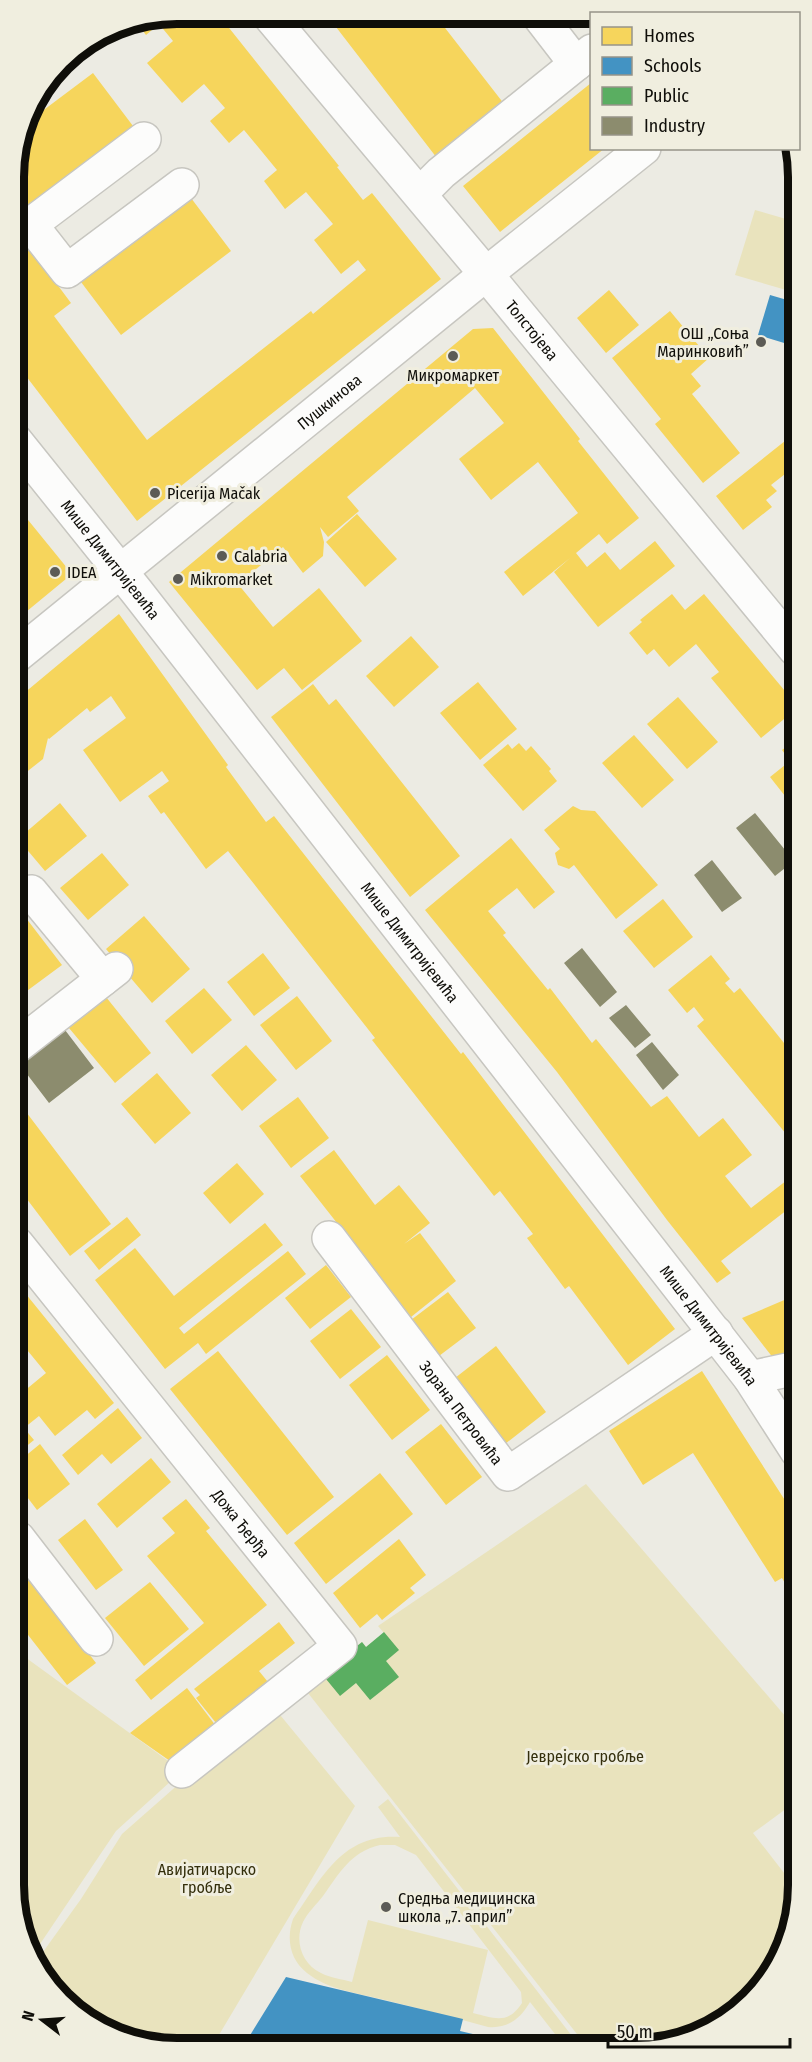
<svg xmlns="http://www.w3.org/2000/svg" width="812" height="2062" font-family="'Fira Sans Condensed',sans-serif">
<rect width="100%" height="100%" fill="#ecebe3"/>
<path fill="#e9e3bd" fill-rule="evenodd" d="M755,210L793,221V292L735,275Z
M586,1484L798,1731V1800L753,1833L798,1891L786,1947L758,1993L677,2043H584L308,1693L344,1665L341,1660L362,1642L366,1647L384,1633L378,1626Z
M18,1652L182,1771L116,1831L34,1953L19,1927Z
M276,1710L355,1806L213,2045H145L62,2001L38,1959L81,1899L122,1834L189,1775Z
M388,1799L572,2036L562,2043L530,2002C521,2018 508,2029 488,2027C453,2017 417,2008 381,1999C356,1993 327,1989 307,1973C290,1960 286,1939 293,1919C322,1878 342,1833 400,1837L378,1807ZM380,1845H395L416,1855L521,1992L522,2003C508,2025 494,2018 473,2013L488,1950L368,1920L352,1982C342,1979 330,1978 321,1973C302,1964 294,1941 303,1922C308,1912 316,1905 323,1896C339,1874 350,1852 380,1845Z"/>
<path fill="#f6d55c" d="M177,14H218L339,166L337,167L363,200L372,193L441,279L137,521L16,363L14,364V253L27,244L71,303L54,316L147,440L311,311L313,314L366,270L358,260L341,274L314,240L333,224L306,192L285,209L264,181L277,170L244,130L229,143L210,121L225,108L204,84L182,103L147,63L173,41L159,24L146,35L136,22Z
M326,14L435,15L508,109L440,162Z
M93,73L133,126L27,206L14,189V166L25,124Z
M591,83V148H605L500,232L463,186Z
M191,198L231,251L121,335L81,282Z
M609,290L639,325L606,353L577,318Z
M670,311L709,358L691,374L701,386L692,394L740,453L703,483L655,424L661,419L612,358Z
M493,328L580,439L578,441L639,518L607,544L599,534L576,553L587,567L605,552L620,570L655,541L675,566L598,627L554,572L570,558L523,596L504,572L578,513L538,462L491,500L459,459L504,423L475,388L347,497L359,511L328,537L320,527L324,542L323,556L303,573L283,547L238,584L273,627L319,588L362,641L302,690L284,668L257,690L169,582L473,329Z
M790,437L794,442V467L771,485L777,491L766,500L772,507L743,530L716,496Z
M15,498L27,513L24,515L72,574L15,621Z
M357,514L397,559L365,587L326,542Z
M672,594L685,610L704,594L795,703V710L761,738L711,678L719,672L696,644L669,667L654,649L647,655L629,633L642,622L640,620Z
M119,614L228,765L226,767L266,822L274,816L461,1054L463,1052L675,1329L628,1365L569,1286L565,1289L527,1238L533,1234L500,1191L494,1196L372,1040L375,1038L228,851L206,869L164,812L161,814L148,796L169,781L162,771L120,802L83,750L126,718L111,696L90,712L87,708L49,739L48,738L43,759L24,774L16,763L17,699Z
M411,636L439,667L394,707L366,676Z
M478,682L517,729L480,760L440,713Z
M313,684L329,705L336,699L460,856L410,897L271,717Z
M678,697L718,742L687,769L647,724Z
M634,735L674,780L642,808L602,763Z
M795,740V789L785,796L770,777L790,761L782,750Z
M519,743L526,751L531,746L551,769L549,771L557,781L523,811L483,765L508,744L512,749Z
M60,803L87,836L45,871L18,839Z
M573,806L581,810L595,811L658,885L616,919L574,865L569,869L558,865L555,853L560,849L544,830Z
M511,838L555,892L534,909L517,888L488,911L506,933L503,935L548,990L550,988L592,1043L596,1039L651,1107L667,1096L699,1137L723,1118L752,1155L725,1176L751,1208L791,1177L796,1184V1203L721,1261L731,1273L717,1283L667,1220L557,1072L425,910Z
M102,853L129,885L88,920L60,888Z
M663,899L693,937L654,968L623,931Z
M16,905L62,965L16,999Z
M144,916L190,969L152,1003L106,949Z
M263,953L290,988L254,1016L227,982Z
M711,955L730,979L725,983L734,993L740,988L796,1058V1146L697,1026L704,1020L694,1007L687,1013L668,990Z
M204,988L232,1020L192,1054L165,1021Z
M297,996L332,1041L296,1070L260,1025Z
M106,997L151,1053L115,1083L69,1028Z
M246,1045L277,1080L242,1111L211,1075Z
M157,1073L191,1113L155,1144L121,1104Z
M298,1097L329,1138L291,1168L259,1126Z
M17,1100L111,1224L70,1256L17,1186Z
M334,1150L375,1205L399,1185L430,1223L404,1244L420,1233L456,1281L411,1317L300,1176Z
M237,1163L264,1194L230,1224L203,1193Z
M127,1217L141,1235L99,1270L84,1251Z
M796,1217V1233L788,1223Z
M265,1223L283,1245L179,1328L184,1334L288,1251L306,1274L206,1354L198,1343L165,1369L95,1280L135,1248L174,1296Z
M326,1265L351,1297L310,1329L285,1298Z
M17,1283L114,1403L95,1419L87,1410L55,1436L39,1416L24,1428L34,1440L18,1453L17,1397L46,1373L23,1345L25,1343L17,1333Z
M448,1292L476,1328L439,1356L411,1320Z
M796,1295L797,1355L774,1359L742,1318Z
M351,1309L381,1347L340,1379L310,1341Z
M496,1346L546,1412L505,1444L455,1378Z
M218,1351L334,1497L287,1535L170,1389Z
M387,1355L430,1410L392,1440L349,1385Z
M702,1371L797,1519V1603L782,1578L775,1582L693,1453L643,1485L609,1431Z
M118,1408L142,1438L111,1464L102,1454L78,1475L62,1455Z
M441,1424L482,1477L446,1505L405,1452Z
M40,1444L70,1484L37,1510L18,1485V1462Z
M151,1458L171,1482L117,1528L97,1504Z
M380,1473L413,1514L326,1584L294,1543Z
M186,1499L210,1528L206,1531L267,1605L151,1700L135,1680L204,1623L147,1556L175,1533L162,1518Z
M85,1519L123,1570L96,1590L58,1540Z
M399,1539L426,1575L410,1588L415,1593L382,1620L377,1614L360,1628L333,1593Z
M18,1562L96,1663L67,1685L18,1622Z
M150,1582L189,1629L144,1666L105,1618Z
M279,1622L295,1643L259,1671L272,1687L220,1728L196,1698L200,1695L194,1689Z
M187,1688L219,1730L170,1761L130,1733Z
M798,1850V1870L788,1857Z"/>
<path fill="#4393c3" d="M770,295L794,302V346L758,335Z
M286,1977L463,2019L460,2031L503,2041L502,2044L318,2045L305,2041L304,2045H244Z"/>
<path fill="#5aae61" d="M384,1632L399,1650L386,1661L399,1677L370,1700L356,1683L340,1696L326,1679L345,1664L341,1660L352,1650L362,1642L366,1647Z"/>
<path fill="#8c8c6e" d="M755,813L794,861L775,876L736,828Z
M712,860L742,898L722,912L694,875Z
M582,948L617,992L600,1007L564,963Z
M626,1005L651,1035L635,1048L609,1018Z
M65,1030L94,1068L49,1103L20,1065Z
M652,1042L679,1075L663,1090L636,1055Z"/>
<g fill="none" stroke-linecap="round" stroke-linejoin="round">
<g stroke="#c7c6c0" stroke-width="36">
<g id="minor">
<path id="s1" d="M268,14L486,274L795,649"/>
<path d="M539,16L576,64"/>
<path d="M420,194L441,173L592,51"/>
<path d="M31,225L67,271L182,185"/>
<path d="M14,237L144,139"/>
<path id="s2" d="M15,440L137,592L750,1378L797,1451"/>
<path id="s3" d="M15,657L486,274L644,148"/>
<path d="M31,892L103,979"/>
<path d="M16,1047L116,969"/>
<path id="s4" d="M329,1238L508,1474L716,1333"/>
<path id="s5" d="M17,1244L340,1646L182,1771"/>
<path d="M750,1378L797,1368"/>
<path d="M18,1538L96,1639"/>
</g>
</g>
<use href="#minor" stroke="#fcfcfb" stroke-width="33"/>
</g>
<g fill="#5c5b55" stroke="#f0eedf" stroke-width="2">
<circle cx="761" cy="342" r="6"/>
<circle cx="453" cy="356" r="6"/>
<circle cx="155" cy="493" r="6"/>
<circle cx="222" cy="556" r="6"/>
<circle cx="55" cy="572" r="6"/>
<circle cx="178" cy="579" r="6"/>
<circle cx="386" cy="1907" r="6"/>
</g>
<g text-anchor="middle" stroke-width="6" stroke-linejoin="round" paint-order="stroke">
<g font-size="16" fill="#0f0e09" stroke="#f0eedf">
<text dy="6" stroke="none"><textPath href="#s1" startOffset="412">Толстојева</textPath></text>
<text dy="6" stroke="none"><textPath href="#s3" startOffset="405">Пушкинова</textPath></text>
<text dy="6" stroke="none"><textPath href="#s2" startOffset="153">Мише Димитријевића</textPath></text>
<text dy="6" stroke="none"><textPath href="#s2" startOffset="639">Мише Димитријевића</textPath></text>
<text dy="6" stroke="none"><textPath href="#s2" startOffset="1125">Мише Димитријевића</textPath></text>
<text dy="6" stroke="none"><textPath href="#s4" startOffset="219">Зорана Петровића</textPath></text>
<text dy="6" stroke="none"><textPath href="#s5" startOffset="358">Дожа Ђерђа</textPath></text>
</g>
<g font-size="16" fill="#0f0e09" stroke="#f0eedf" text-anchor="start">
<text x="749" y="339" text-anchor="end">ОШ „Соња<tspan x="749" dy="18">Маринковић”</tspan></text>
<text x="453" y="381" text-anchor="middle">Микромаркет</text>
<text x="167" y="499">Picerija Mačak</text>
<text x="234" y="562">Calabria</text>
<text x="67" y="578">IDEA</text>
<text x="190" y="585">Mikromarket</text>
<text x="398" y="1904">Средња медицинска<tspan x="398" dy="18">школа „7. април”</tspan></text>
</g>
<g font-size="16" fill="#342f0c" stroke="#f0eedf">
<text x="585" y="1762">Јеврејско гробље</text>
<text x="207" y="1875">Авијатичарско<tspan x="207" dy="18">гробље</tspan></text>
</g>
</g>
<path d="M0 0H812V2062H0ZM177 24H635A153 153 0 0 1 788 177V1885A153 153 0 0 1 635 2038H177A153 153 0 0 1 24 1885V177A153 153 0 0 1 177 24Z" fill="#f0eedf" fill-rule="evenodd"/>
<path fill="none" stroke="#0f0e09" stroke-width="8" d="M177 24H635A153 153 0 0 1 788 177V1885A153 153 0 0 1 635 2038H177A153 153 0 0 1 24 1885V177A153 153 0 0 1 177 24Z"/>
<rect x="590" y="12" width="210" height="138" fill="#f0eedf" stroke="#969489" stroke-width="1.5"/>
<rect x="602" y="27" width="30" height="18" fill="#f6d55c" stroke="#969489" stroke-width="1.5"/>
<text x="644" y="42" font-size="18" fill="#0f0e09">Homes</text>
<rect x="602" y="57" width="30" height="18" fill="#4393c3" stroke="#969489" stroke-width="1.5"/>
<text x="644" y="72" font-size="18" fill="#0f0e09">Schools</text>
<rect x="602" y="87" width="30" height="18" fill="#5aae61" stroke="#969489" stroke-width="1.5"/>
<text x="644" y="102" font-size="18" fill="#0f0e09">Public</text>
<rect x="602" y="117" width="30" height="18" fill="#8c8c6e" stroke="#969489" stroke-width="1.5"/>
<text x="644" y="132" font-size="18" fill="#0f0e09">Industry</text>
<g transform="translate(42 2020) rotate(287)" stroke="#f0eedf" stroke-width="4.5" paint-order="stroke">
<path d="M0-4.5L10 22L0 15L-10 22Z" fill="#0f0e09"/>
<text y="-9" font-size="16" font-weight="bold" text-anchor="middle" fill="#0f0e09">N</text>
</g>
<path d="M608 2038v9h182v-9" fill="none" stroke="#0f0e09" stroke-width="3"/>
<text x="617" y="2038" font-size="18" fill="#0f0e09" stroke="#f0eedf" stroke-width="4.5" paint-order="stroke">50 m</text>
</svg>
